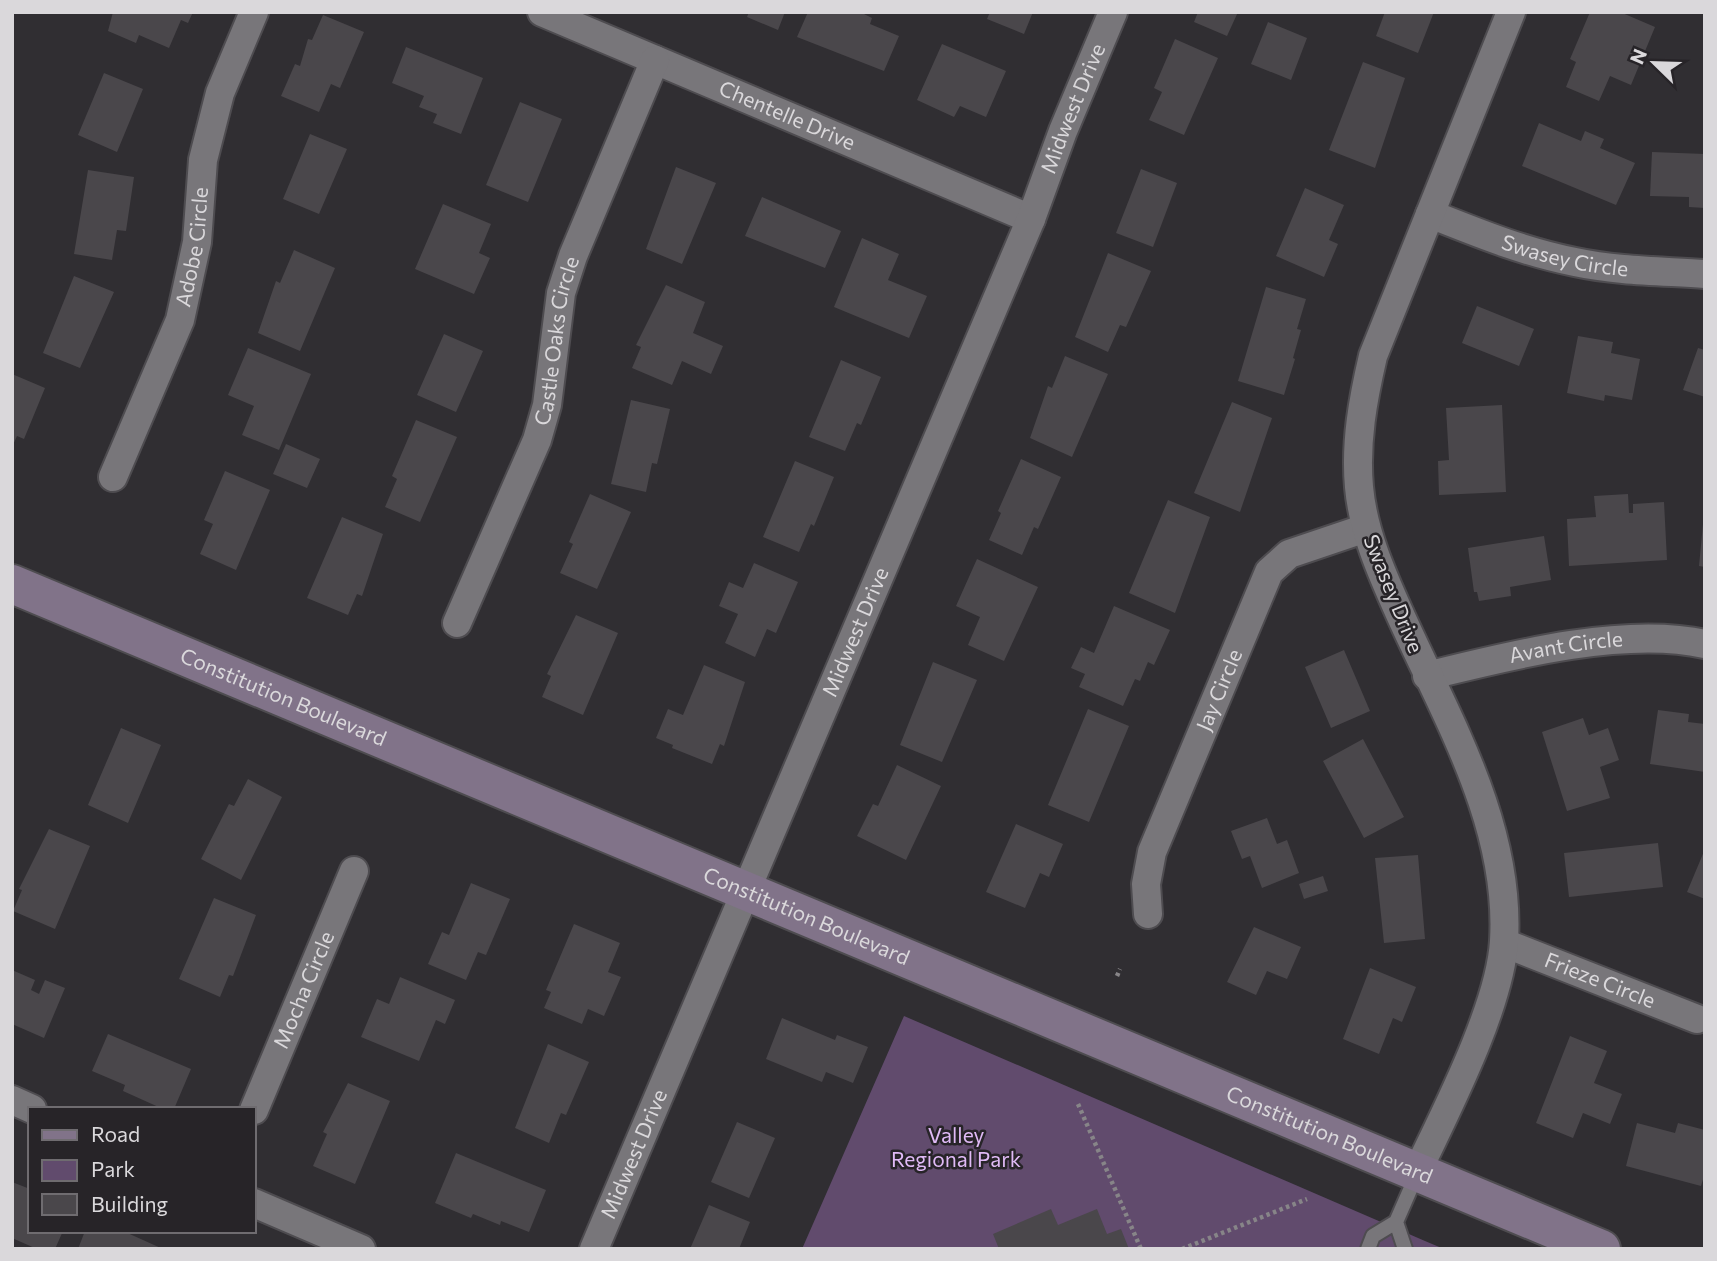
<svg xmlns="http://www.w3.org/2000/svg" width="1717" height="1261" font-family="Commissioner,sans-serif">
<rect width="100%" height="100%" fill="#302e32"/>
<path fill="#614b6d" d="M904,1016L1425,1241L1444,1249H802Z"/>
<path fill="#4a474b" d="M113,12H193L188,23L181,20L169,48L139,35L136,43L108,31Z
M749,12H785L778,30L747,17Z
M808,12H860L872,18L870,24L899,36L884,71L797,37Z
M990,12H1033L1024,34L987,19Z
M1198,12H1238L1227,36L1194,22Z
M1385,12H1434L1418,53L1376,36Z
M1590,12H1620L1655,27L1631,85L1610,76L1599,101L1566,87L1576,62L1570,59Z
M323,15L364,32L340,88L331,84L319,112L281,96L295,64L300,66L308,39L312,40Z
M1268,22L1307,38L1291,80L1251,64Z
M1175,39L1218,58L1184,135L1149,120L1162,92L1154,88Z
M942,44L1006,71L986,117L960,106L954,117L917,100Z
M406,47L483,78L461,134L433,123L437,114L419,107L424,96L392,83Z
M1363,62L1405,78L1375,168L1329,150Z
M104,73L143,89L117,152L78,135Z
M520,102L562,119L528,202L486,185Z
M1539,123L1581,141L1585,131L1604,139L1600,148L1635,163L1616,205L1522,166Z
M310,134L347,149L319,214L283,199Z
M1652,152L1705,154V208L1689,207V197L1650,196Z
M676,167L716,183L682,264L646,249Z
M1141,169L1177,183L1153,247L1116,233Z
M88,170L134,177L126,231L117,230L112,260L74,254Z
M1305,188L1344,205L1329,240L1338,244L1324,277L1276,256Z
M762,197L841,231L825,268L745,236Z
M443,204L491,224L479,253L490,258L474,294L415,269Z
M862,238L899,254L888,280L927,296L909,338L834,307Z
M294,250L335,268L300,351L258,333L276,281L280,283Z
M1108,253L1151,271L1126,327L1120,325L1108,352L1075,337Z
M74,276L114,292L80,368L43,353Z
M666,285L705,302L693,333L723,346L711,374L682,361L672,385L632,368L641,347L636,345Z
M1266,287L1306,299L1297,329L1301,330L1293,358L1295,359L1284,395L1238,381Z
M1477,306L1534,329L1519,366L1462,343Z
M444,334L483,351L456,412L417,395Z
M1578,336L1613,342L1611,353L1640,359L1632,400L1605,395L1604,401L1567,393Z
M248,348L311,374L279,450L242,435L254,406L228,395Z
M1698,348L1705,350V397L1683,390Z
M1065,356L1108,374L1072,457L1030,438L1048,386L1052,388Z
M841,360L881,377L861,425L857,423L845,451L809,437Z
M12,374L45,388L24,439L17,436L12,447Z
M631,400L670,409L657,464L652,463L646,492L611,484Z
M1232,402L1272,418L1240,512L1194,493Z
M1502,405L1506,492L1439,495L1438,461L1449,460L1446,408Z
M416,420L457,437L420,522L385,507L397,479L392,476Z
M286,444L320,459L307,488L273,474Z
M1021,459L1061,477L1038,529L1034,527L1022,555L989,540L1001,513L998,511Z
M795,461L834,477L814,526L811,524L799,552L763,537Z
M225,471L270,490L236,570L200,554L213,524L204,520Z
M590,494L631,512L597,589L560,573L573,544L569,542Z
M1628,494L1629,513H1633V504L1664,502L1667,560L1569,566L1567,519L1596,517L1594,496Z
M1168,500L1210,517L1175,613L1129,593Z
M342,517L383,534L362,596L357,594L348,615L307,598Z
M1703,524H1705V567L1699,566Z
M1544,536L1551,580L1510,587L1511,596L1479,601L1477,592H1474L1468,548Z
M977,559L1038,587L1004,661L968,645L980,617L956,606Z
M754,563L798,582L776,633L767,629L755,657L725,643L738,614L719,606L729,582L743,588Z
M1114,606L1170,630L1154,665L1148,662L1140,681L1135,679L1123,706L1079,687L1085,674L1071,668L1081,647L1094,653Z
M576,615L618,633L583,715L542,697L551,676L547,674Z
M1344,650L1370,711L1331,728L1305,667Z
M933,662L977,680L942,762L900,745Z
M704,665L745,682L724,746L720,744L712,764L672,748L673,745L656,738L668,709L683,715Z
M1088,709L1129,726L1089,822L1048,805Z
M1658,710L1689,714L1688,722L1705,724V772L1650,764Z
M1583,718L1589,735L1608,728L1619,760L1600,767L1610,798L1567,811L1542,732Z
M121,728L161,745L128,823L88,805Z
M1363,739L1404,817L1364,838L1323,761Z
M897,765L941,786L906,860L857,836L873,804L878,806Z
M248,779L282,797L241,880L201,859L229,804L234,806Z
M1267,818L1277,844L1287,840L1299,873L1262,888L1250,856L1242,859L1231,831Z
M1016,824L1063,844L1049,877L1040,873L1025,908L986,892Z
M49,829L90,846L55,929L13,911L22,890L19,889Z
M1658,843L1663,887L1569,897L1564,853Z
M1705,849V899L1687,892Z
M1418,855L1425,939L1384,943L1375,858Z
M1323,876L1328,891L1304,899L1299,884Z
M471,883L510,899L486,955L478,952L466,980L428,964L442,932L449,935Z
M214,898L256,915L233,976L229,975L220,997L179,979Z
M574,924L620,943L608,972L621,977L604,1016L588,1009L582,1024L544,1008L551,992L546,990Z
M1254,927L1301,947L1287,979L1267,971L1256,995L1227,982Z
M1370,968L1416,987L1402,1022L1393,1018L1379,1054L1343,1039Z
M12,970L35,980L31,990L39,994L45,980L65,988L44,1038L12,1024Z
M400,977L455,1000L445,1024L436,1020L419,1061L361,1037L377,999L389,1004Z
M782,1018L835,1040L837,1035L868,1047L853,1083L826,1072L822,1082L766,1059Z
M108,1034L191,1069L174,1109H163L123,1091L125,1085L92,1071Z
M1570,1036L1607,1051L1594,1083L1622,1094L1610,1124L1583,1113L1573,1138L1536,1123Z
M548,1044L589,1062L566,1115L561,1113L549,1143L515,1128Z
M348,1083L390,1101L355,1184L313,1166L327,1134L323,1132Z
M737,1122L775,1138L749,1198L711,1182Z
M1637,1123L1675,1133L1678,1123L1705,1130V1173L1701,1186L1626,1166Z
M456,1153L546,1190L529,1232L501,1221L500,1225L473,1214L471,1218L435,1203Z
M12,1182L30,1189V1231H63L55,1249H37L12,1238Z
M709,1205L750,1222L739,1249H690Z
M1051,1209L1058,1225L1097,1209L1107,1234L1121,1229L1129,1249H999L993,1234Z
M85,1231H123L163,1249H78Z"/>
<g fill="none" stroke-linecap="round" stroke-linejoin="round">
<g stroke="#4e4c50" stroke-width="18">
<path id="lane" d="M1396,1222L1405,1249
M1368,1249L1373,1236L1396,1222L1417,1174"/>
</g>
<g stroke="#4e4c50" stroke-width="32">
<g id="street">
<path id="s1" d="M542,12L1031,219"/>
<path id="s2" d="M1430,214C1478,233 1524,252 1575,262C1617,271 1661,271 1705,274"/>
<path id="s3" d="M113,477L180,320L197,242L203,160L220,93L254,12"/>
<path id="s4" d="M457,623L537,440L547,405L561,293L573,256L655,60"/>
<path id="s5" d="M1427,676C1508,656 1623,626 1705,644"/>
<path id="s6" d="M1148,914L1146,884L1152,852L1269,572L1289,554L1366,528"/>
<path id="s7" d="M1504,943L1697,1019"/>
<path d="M12,1100L32,1109"/>
<path id="s8" d="M254,1110L354,871"/>
<path d="M1417,1172C1446,1111 1500,1007 1504,941C1511,824 1445,715 1399,612C1381,572 1363,531 1359,487C1355,442 1363,399 1373,356L1511,12"/>
<path d="M254,1203L361,1249"/>
<path id="s9" d="M594,1249L1031,219L1063,131L1113,12"/>
</g>
</g>
<g stroke="#4e4c50" stroke-width="42">
<g id="secondary">
<path id="s10" d="M12,584L1601,1249"/>
</g>
</g>
<path stroke="#878588" stroke-width="4.5" stroke-dasharray="3.5 3.5" stroke-linecap="butt" d="M1117,976L1120,969
M1078,1104L1141,1249
M1182,1249L1307,1199"/>
<use href="#lane" stroke="#78767a" stroke-width="14"/>
<use href="#street" stroke="#78767a" stroke-width="28"/>
<use href="#secondary" stroke="#817389" stroke-width="38"/>
</g>
<g text-anchor="middle" stroke-width="5" stroke-linejoin="round" paint-order="stroke">
<g font-size="21" fill="#dad8db" stroke="#272428">
<text dy="7" stroke="none"><textPath href="#s9" startOffset="1237">Midwest Drive</textPath></text>
<text dy="7" stroke="none"><textPath href="#s1" startOffset="266">Chentelle Drive</textPath></text>
<text dy="7" stroke="none"><textPath href="#s3" startOffset="245">Adobe Circle</textPath></text>
<text dy="7" stroke="none"><textPath href="#s2" startOffset="142">Swasey Circle</textPath></text>
<text dy="7" stroke="none"><textPath href="#s4" startOffset="301">Castle Oaks Circle</textPath></text>
<text transform="translate(1393 594) rotate(68)" y="7">Swasey Drive</text>
<text dy="7" stroke="none"><textPath href="#s9" startOffset="670">Midwest Drive</textPath></text>
<text dy="7" stroke="none"><textPath href="#s5" startOffset="142">Avant Circle</textPath></text>
<text dy="7" stroke="none"><textPath href="#s6" startOffset="238">Jay Circle</textPath></text>
<text dy="7" stroke="none"><textPath href="#s10" startOffset="294">Constitution Boulevard</textPath></text>
<text dy="7" stroke="none"><textPath href="#s10" startOffset="861">Constitution Boulevard</textPath></text>
<text dy="7" stroke="none"><textPath href="#s7" startOffset="103">Frieze Circle</textPath></text>
<text dy="7" stroke="none"><textPath href="#s8" startOffset="130">Mocha Circle</textPath></text>
<text dy="7" stroke="none"><textPath href="#s10" startOffset="1428">Constitution Boulevard</textPath></text>
<text dy="7" stroke="none"><textPath href="#s9" startOffset="103">Midwest Drive</textPath></text>
</g>
<g font-size="21" fill="#e0baf6" stroke="#272428">
<text x="956" y="1143">Valley<tspan x="956" dy="24">Regional Park</tspan></text>
</g>
</g>
<rect width="1717" height="1261" fill="none" stroke="#dad8db" stroke-width="28"/>
<rect x="28" y="1107" width="228" height="126" fill="#272428" stroke="#6f6c70" stroke-width="2"/>
<rect x="42" y="1130" width="35" height="10" fill="#817389" stroke="#6f6c70" stroke-width="2"/>
<text x="91" y="1142" font-size="21" fill="#dad8db">Road</text>
<rect x="42" y="1160" width="35" height="21" fill="#614b6d" stroke="#6f6c70" stroke-width="2"/>
<text x="91" y="1177" font-size="21" fill="#dad8db">Park</text>
<rect x="42" y="1194" width="35" height="21" fill="#4a474b" stroke="#6f6c70" stroke-width="2"/>
<text x="91" y="1212" font-size="21" fill="#dad8db">Building</text>
<g transform="translate(1654 63) rotate(293)" stroke="#272428" stroke-width="5" paint-order="stroke">
<path d="M0-5L12 26L0 18L-12 26Z" fill="#dad8db"/>
<text y="-10" font-size="19" font-weight="bold" text-anchor="middle" fill="#dad8db">N</text>
</g>
</svg>
